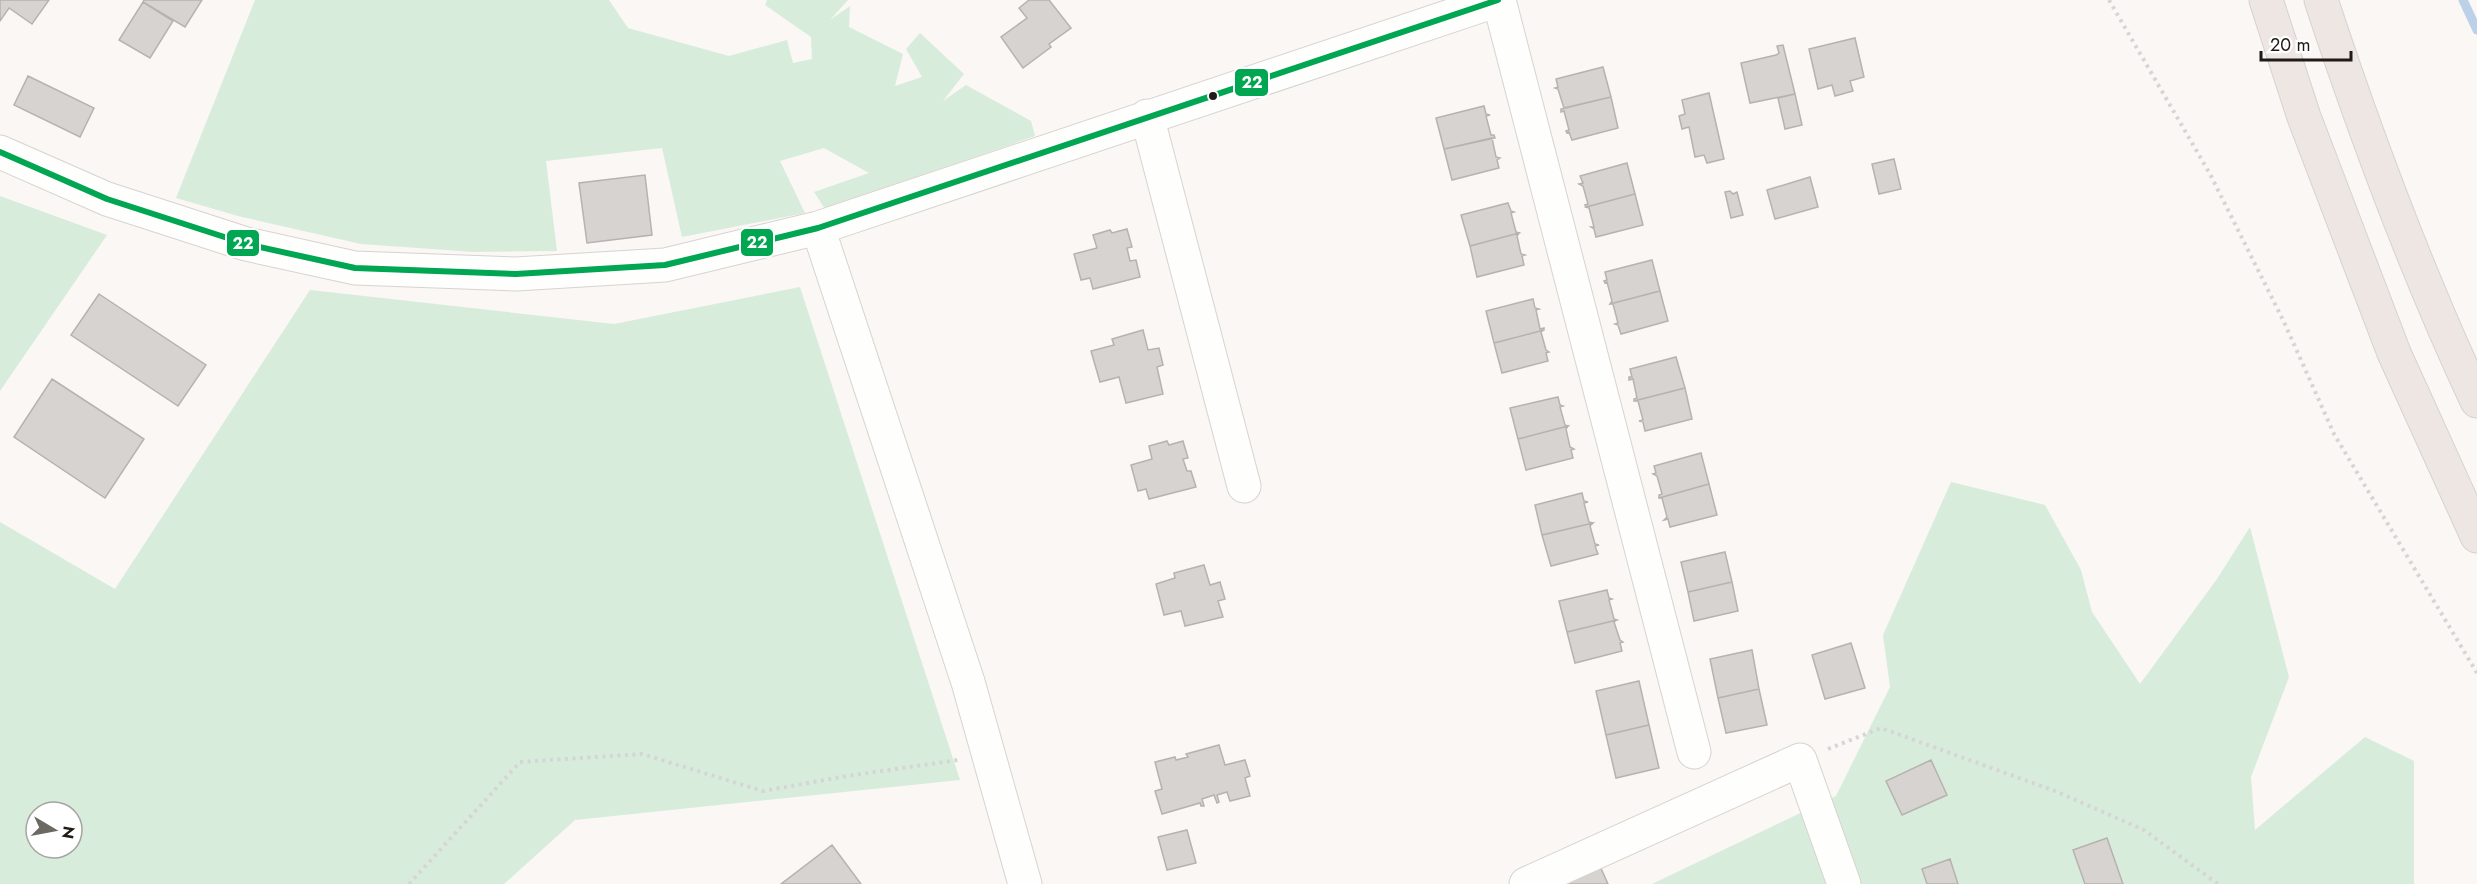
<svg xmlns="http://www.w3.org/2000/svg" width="2477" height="884" font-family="Jost,sans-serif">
<rect width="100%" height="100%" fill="#faf7f4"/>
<path fill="#d8ecdb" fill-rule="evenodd" d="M255,0H609L628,28L729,56L787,40L793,63L812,59L811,37L765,5L767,0H848L830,20L850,6L849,27L903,54L895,86L922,77L906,49L920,33L964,74L943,101L966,85L1031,121L1035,136L825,209L814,192L869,173L824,148L780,161L805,213L682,237L662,148L546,161L557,251L474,252L361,244L238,216L176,198Z
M0,196L107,235L0,391Z
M800,287L960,780L575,820L504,884H0V522L115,589L310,290L614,324ZM36,812H72V848H36Z
M1951,482L2045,505L2081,570L2092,612L2140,684L2217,579L2250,527L2289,677L2251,777L2255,830L2365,737L2414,761V884H1652L1836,796L1890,687L1883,635Z"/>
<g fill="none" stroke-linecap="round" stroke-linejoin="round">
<path stroke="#bcd1e7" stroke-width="9" d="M2463,0L2477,30"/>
</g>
<path fill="#d6d3d0" stroke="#b6b3af" stroke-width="1.5" d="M0,0H49L32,24L9,8L0,21Z
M144,0H202L185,27L143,2Z
M1029,0H1049L1071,28L1049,44L1051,47L1023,68L1001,37L1027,18L1019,8Z
M143,2L173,21L150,58L119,40Z
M1855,38L1864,77L1850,81L1853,91L1835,96L1832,85L1818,89L1809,49Z
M1783,45L1795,94L1750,103L1741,63L1776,55L1779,53L1777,46Z
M1603,67L1611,97L1564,108L1558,89L1555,88L1558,87L1556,79Z
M28,76L94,108L80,137L14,105Z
M1709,93L1724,159L1707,163L1704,155L1695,157L1689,127L1682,129L1679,116L1685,114L1682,100Z
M1795,94L1802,125L1785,129L1778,98Z
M1611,97L1618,128L1572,140L1569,132L1567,133L1566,131L1569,130L1564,111L1561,112V109Z
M1484,106L1486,114L1490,115L1486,116L1491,135H1494L1495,138L1444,149L1436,118Z
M1492,138L1496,157L1500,158L1497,160L1499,168L1452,180L1444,149Z
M1894,159L1901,189L1879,194L1872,164Z
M1627,163L1635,194L1586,207L1585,205L1588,204L1583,186L1579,184L1583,183L1580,176Z
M645,175L652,235L587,243L579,183Z
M1810,177L1818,207L1775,219L1767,190Z
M1730,191L1733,194L1737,192L1743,215L1731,218L1725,192Z
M1635,194L1643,225L1596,237L1594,229L1591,227H1594L1589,208L1586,207Z
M1508,203L1511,211L1514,212L1511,213L1516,232L1519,233L1470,246L1461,215Z
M1127,229L1132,247L1127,248L1130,261L1136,260L1140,277L1093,289L1090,278L1081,280L1074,254L1097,248L1093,235L1110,230L1112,233Z
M1519,233L1517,236L1521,254L1525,255L1522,256L1524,265L1477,277L1470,246Z
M1652,260L1660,291L1610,304L1612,301L1607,282L1605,283L1604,281L1607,280L1605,272Z
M1660,291L1668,321L1621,334L1618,325L1615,324L1618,323L1613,304H1610Z
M99,294L206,365L178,406L71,335Z
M1533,299L1535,308L1539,309L1536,310L1540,329L1544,328V330L1494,343L1486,311Z
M1143,330L1148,350L1159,348L1163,365L1157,367L1163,394L1126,403L1119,377L1100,382L1091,351L1114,345L1112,339Z
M1544,330L1541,332L1546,350L1549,352L1546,353L1548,361L1502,373L1494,343Z
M1676,357L1685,388L1634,401V399L1637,398L1633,379L1629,380V377H1632L1630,369Z
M52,379L144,439L105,498L14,437Z
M1685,388L1692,419L1645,431L1643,422L1639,421L1643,420L1638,401H1634Z
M1558,397L1560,405L1563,406L1560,407L1565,425L1568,426L1518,439L1510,408Z
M1568,426L1566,429L1570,447L1574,449L1571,450L1573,458L1526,470L1518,439Z
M1167,441L1169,445L1183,441L1188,458L1183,459L1187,471H1191L1196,487L1149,499L1146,489L1138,491L1131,465L1152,459L1149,446Z
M1701,453L1709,484L1659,498V495L1662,494L1657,476L1653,474L1656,473L1654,466Z
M1709,484L1717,515L1670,527L1668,519L1664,520L1667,517L1662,498H1659Z
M1582,493L1584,501L1588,502L1584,503L1589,522L1593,523L1542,535L1535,505Z
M1593,523L1590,526L1595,544L1599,545L1595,546L1598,554L1551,566L1542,535Z
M1725,552L1732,582L1688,592L1681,562Z
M1204,565L1210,585L1220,582L1225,599L1218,601L1223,617L1185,626L1181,611L1164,615L1156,584L1175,578L1174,573Z
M1732,582L1738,611L1694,621L1688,592Z
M1607,590L1609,598L1612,599L1609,600L1614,619L1617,620L1567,632L1559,601Z
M1617,620L1614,622L1620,640L1623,642L1620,643L1622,651L1575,663L1567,632Z
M1851,643L1865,688L1825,699L1812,655Z
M1752,650L1759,689L1718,698L1710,659Z
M1639,681L1649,725L1606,735L1596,691Z
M1759,689L1767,725L1726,733L1718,698Z
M1649,725L1659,768L1616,778L1606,735Z
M1219,745L1225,765L1245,760L1250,776L1245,778L1250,796L1230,801L1227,792L1217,795L1219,802L1217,803L1214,795L1202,799L1204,806H1201L1200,803L1162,814L1155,791L1162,789L1155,762L1175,757L1176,760L1188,757L1186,754Z
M1931,760L1947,795L1902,815L1886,781Z
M1187,830L1196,863L1167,870L1158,837Z
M2107,838L2123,884H2085L2073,850Z
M832,845L861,884H781Z
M1950,859L1958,884H1927L1922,869Z
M1600,866L1608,884H1569L1568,880Z"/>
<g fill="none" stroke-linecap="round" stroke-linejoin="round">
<g stroke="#d7d3d0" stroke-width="35">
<path id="minor" d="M1499,0L1694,752
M1147,116L1244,486
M0,152L107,199L246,244L355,268L516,274L665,265L818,228L1498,0
M818,228L968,682L1025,884
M1526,884L1800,760L1844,884"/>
</g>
<g stroke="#d5d3d1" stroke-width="35">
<path id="major" d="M2266,0L2304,117L2394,353L2477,536
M2321,0C2366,136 2416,271 2477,401"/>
</g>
<path stroke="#d6d5d5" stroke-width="4" stroke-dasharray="3 4.5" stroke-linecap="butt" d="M2109,0L2210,174L2284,322L2334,434L2477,673
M1828,749L1881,728L2055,791L2144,830L2218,884
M409,884L520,762L642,754L763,791L847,776L958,760"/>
<use href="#minor" stroke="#fefefd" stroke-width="33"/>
<use href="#major" stroke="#ede6e2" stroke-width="33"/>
<g stroke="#fff" stroke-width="10">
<path id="bus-1" d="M0,152L107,199L246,244L355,268L516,274L665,265L818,228L1498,0"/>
</g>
<use href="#bus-1" stroke="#00a651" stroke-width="6"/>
</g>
<circle fill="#201b17" stroke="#fff" stroke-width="2" cx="1213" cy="96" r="5"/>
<g stroke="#fff" stroke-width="2">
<rect x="1234" y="68" width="35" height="29" rx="6" fill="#00a651"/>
<rect x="740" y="228" width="34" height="29" rx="6" fill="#00a651"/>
<rect x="226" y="229" width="34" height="28" rx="6" fill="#00a651"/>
</g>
<g font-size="16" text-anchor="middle" font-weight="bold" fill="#fff">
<text x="1252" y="88">22</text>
<text x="757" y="248">22</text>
<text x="243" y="249">22</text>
</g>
<g transform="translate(54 830) rotate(100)"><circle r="28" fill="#ffffff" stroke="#a6a4a2" stroke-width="1.5"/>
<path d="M0-4.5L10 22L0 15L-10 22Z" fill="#6c6864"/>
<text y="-9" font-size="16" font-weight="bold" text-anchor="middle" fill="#201b17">N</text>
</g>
<path d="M2261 51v9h90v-9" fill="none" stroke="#201b17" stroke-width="3"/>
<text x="2270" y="51" font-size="18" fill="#201b17" stroke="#ffffff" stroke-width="4.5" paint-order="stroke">20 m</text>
</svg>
